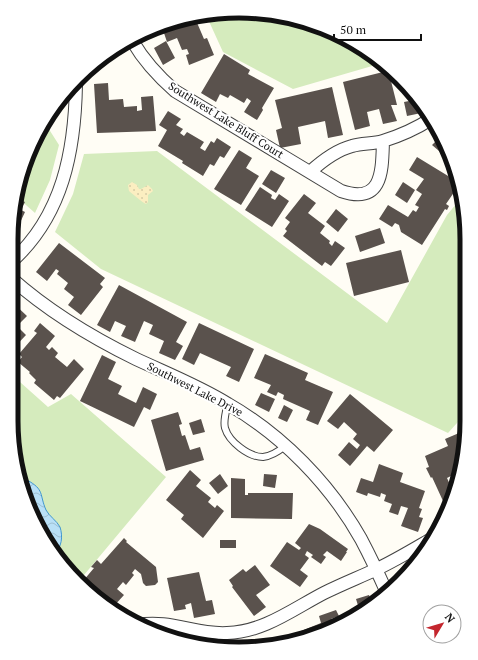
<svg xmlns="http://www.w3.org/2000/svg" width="478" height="660" font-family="'PT Serif',serif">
<defs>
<pattern id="sand-dots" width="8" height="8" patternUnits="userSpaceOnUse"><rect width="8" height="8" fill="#fbeec1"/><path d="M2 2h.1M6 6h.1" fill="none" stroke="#d6cba5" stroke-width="1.8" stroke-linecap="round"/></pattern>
<pattern id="water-waves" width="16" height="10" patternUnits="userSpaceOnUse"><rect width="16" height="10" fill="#b9e0f7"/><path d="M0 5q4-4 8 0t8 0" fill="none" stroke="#9ebfd3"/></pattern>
</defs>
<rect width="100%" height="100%" fill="#fffdf5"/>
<path fill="#d5ebbd" d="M269,13L353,41L379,64L293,89L223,52L207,17Z
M45,123L59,145L50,180L35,213L17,197L19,180Z
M157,151L387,323L447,215L462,197L465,209L466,413L448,433L101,269L55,232L73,194L84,154Z
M11,374L48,407L71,394L166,477L79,581L49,547L19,480L15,454L17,450L15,449L11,421Z"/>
<path fill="url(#sand-dots)" d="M132,182L137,185L139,189H141L148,185L152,189L153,191L148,195V202L146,204C143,203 133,194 129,191L128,185Z"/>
<path fill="url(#water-waves)" stroke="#3f96cf" d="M27,480C45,490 39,494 46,510C49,516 57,521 60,527C63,536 62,548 54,553L49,547L20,483Z"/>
<path fill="#5a524d" d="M195,18L204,39L207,38L214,55L189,65L186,55L189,54L187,49L182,50L177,38L167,42L163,30L146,37L145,36L180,19Z
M166,41L175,58L163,65L154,48Z
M224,54L250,70L248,74L274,88L262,108L263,110L257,120L244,112L251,101L247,98L244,103L230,95L228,98L220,94L216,102L201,93Z
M387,71L389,73L397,105H391L397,121L383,124L379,109L367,112L370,126L355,130L343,82Z
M108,83L109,100L123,99L124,107L137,106V111L142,110L141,97L153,96L156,131L97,133L94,84Z
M332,87L343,135L328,138L325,121L298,127L301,144L280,148L276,130L282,128L275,100Z
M405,87L414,95L406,97Z
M419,99L426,112L407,116L404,102Z
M168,111L181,119L176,125L183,129L180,133L184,136L187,132L204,142L200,148L205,151L211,141L214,143L217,138L231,147L224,158L220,156L214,166L210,164L203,176L182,163L183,161L158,146L167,130L159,125Z
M441,136L450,152L452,162L432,145Z
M239,150L252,158L246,168L259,176L241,205L214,189Z
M417,157L458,182L459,185L446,204L449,206L447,210L445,209L422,245L401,232L399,225L395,223L392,227L379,219L388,205L408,217L413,210L416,212L419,207L415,205L422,194L416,190L424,179L409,170Z
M271,170L285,178L276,193L262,184Z
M403,182L415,190L407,203L395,195Z
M260,187L272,195L271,198L275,200L279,194L289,201L272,227L245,210Z
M304,194L316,203L308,213L325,226L320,233L330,241L329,243L332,246L335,241L345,248L331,266L325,262L322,266L283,236L287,231L285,229L290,222L285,218Z
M16,198L25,202L21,210L25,212L11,242Z
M336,209L348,219L338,232L326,222Z
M380,228L385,243L360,252L355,236Z
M59,243L105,278L100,284L103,287L81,315L68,305L74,297L64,289L68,283L57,274L59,271L56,269L47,281L36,272Z
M401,250L409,282L354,296L346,263Z
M119,285L187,322L176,342L183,346L175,360L159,353L164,341L149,334L153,325L144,321L135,342L121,336L126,326L115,321L110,332L97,325Z
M11,301L27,316L17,326L26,335L11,351V323L13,320L11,319Z
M40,323L55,336L46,347L49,350L52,347L58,353L55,357L67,367L74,359L84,369L60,398L57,396L54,400L34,383L36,380L29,373L30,372L18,362L22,357L19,354L37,333L34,331Z
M199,323L254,349L239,382L226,376L231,367L200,353L194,365L182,359Z
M265,354L308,373L305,380L333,392L318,425L306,420L310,411L283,399L284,395L278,392L276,396L267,392L271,385L254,378Z
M102,355L116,362L108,379L122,386L118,394L136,403L143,387L157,394L150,410L144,407L134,427L80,401Z
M261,393L275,399L269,412L255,405Z
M350,394L393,430L374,452L367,446L350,466L338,455L349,442L357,449L360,445L353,439L357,434L344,422L338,429L327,421Z
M284,405L293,410L287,422L278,418Z
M178,412L182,424L179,425L182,436L185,435L190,450L200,447L204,460L166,471L151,420Z
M201,419L205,432L193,435L189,423Z
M466,430V436L454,482L451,476L447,478L452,489L450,498L443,501L432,477L431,478L426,468L429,467L425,456L448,446L445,439Z
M379,464L403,473L400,482L425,491L419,508L422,509L419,517L423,518L418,532L401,526L408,508L401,506L398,515L389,512L392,504L384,501L386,495L381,493L380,497L368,493L367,496L356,492L361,478L373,482Z
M190,470L201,480L196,486L211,498L208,502L215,508L217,505L224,511L203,538L181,519L184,515L166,500Z
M220,474L228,486L218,494L209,483Z
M264,474L277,475L275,488L263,486Z
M231,478L245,479V495H248V493H293L292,519L231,518Z
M309,524L320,529L348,549L346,552H347L341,561L327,551L323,555L326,557L321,564L311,557L313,555L307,551L305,555L309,558L300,570L308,576L300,587L270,566L287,542L299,550L301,548L295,543Z
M124,538L127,541L126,542L156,567L158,582L155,585L146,586L143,583L141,574L135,569L132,573L134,575L126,585L123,582L117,589L124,595L113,607L83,581L94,568L91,567L97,560L101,564Z
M220,540H236V548H220Z
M255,565L270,585L256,595L266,607L254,616L232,587L233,586L229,580L243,569L246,572Z
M199,572L206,601L212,600L215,614L194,618L191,603L185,605L186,609L174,611L167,578Z
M369,595L373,605L360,612L356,599Z
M336,610L339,616L331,619L334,625L332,626L333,628L326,632L274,646V644L302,633L301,631L321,623L319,616Z"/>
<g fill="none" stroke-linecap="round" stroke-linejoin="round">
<g stroke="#444" stroke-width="8">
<path id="lane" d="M228,403C226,411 223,421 225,428C229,442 249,457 263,457C272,456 279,451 285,446"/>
</g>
<g stroke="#444" stroke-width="14">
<path id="street" d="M133,42C144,61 158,76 175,91L341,191C383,205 382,171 383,141
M310,172C322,161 337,150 352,146C362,143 373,144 383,141C399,136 417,128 431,119
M11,262C63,216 75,150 76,84
M11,278C48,311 91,337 136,359C166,373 199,386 228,404C282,435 330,484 361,539C370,556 379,575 387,593
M137,625C171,619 195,635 227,633C264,632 293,609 324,593C342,584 360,577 377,569C396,560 414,549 433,538"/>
</g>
<use href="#lane" stroke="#fff" stroke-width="6"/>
<use href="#street" stroke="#fff" stroke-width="12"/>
</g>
<g text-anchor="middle" stroke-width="4" stroke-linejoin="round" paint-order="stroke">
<g font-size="11" fill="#111" stroke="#fff">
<text transform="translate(226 120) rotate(32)" y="4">Southwest Lake Bluff Court</text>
<text transform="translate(195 389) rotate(27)" y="4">Southwest Lake Drive</text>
</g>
</g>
<path d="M0 0H478V660H0ZM239 18H239A221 221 0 0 1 460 239V421A221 221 0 0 1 239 642H239A221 221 0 0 1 18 421V239A221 221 0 0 1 239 18Z" fill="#fff" fill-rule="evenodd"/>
<path fill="none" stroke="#111" stroke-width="5" d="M239 18H239A221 221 0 0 1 460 239V421A221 221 0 0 1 239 642H239A221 221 0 0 1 18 421V239A221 221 0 0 1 239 18Z"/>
<g transform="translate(442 624) rotate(52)"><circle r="19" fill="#ffffff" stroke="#a0a0a0"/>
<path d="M0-3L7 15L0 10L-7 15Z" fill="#c4262e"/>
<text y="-6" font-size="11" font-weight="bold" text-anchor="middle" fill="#111111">N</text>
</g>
<path d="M334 34v6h87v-6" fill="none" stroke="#111111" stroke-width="2"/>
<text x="340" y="34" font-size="12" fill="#111111" stroke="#ffffff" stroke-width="3" paint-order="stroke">50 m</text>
</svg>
